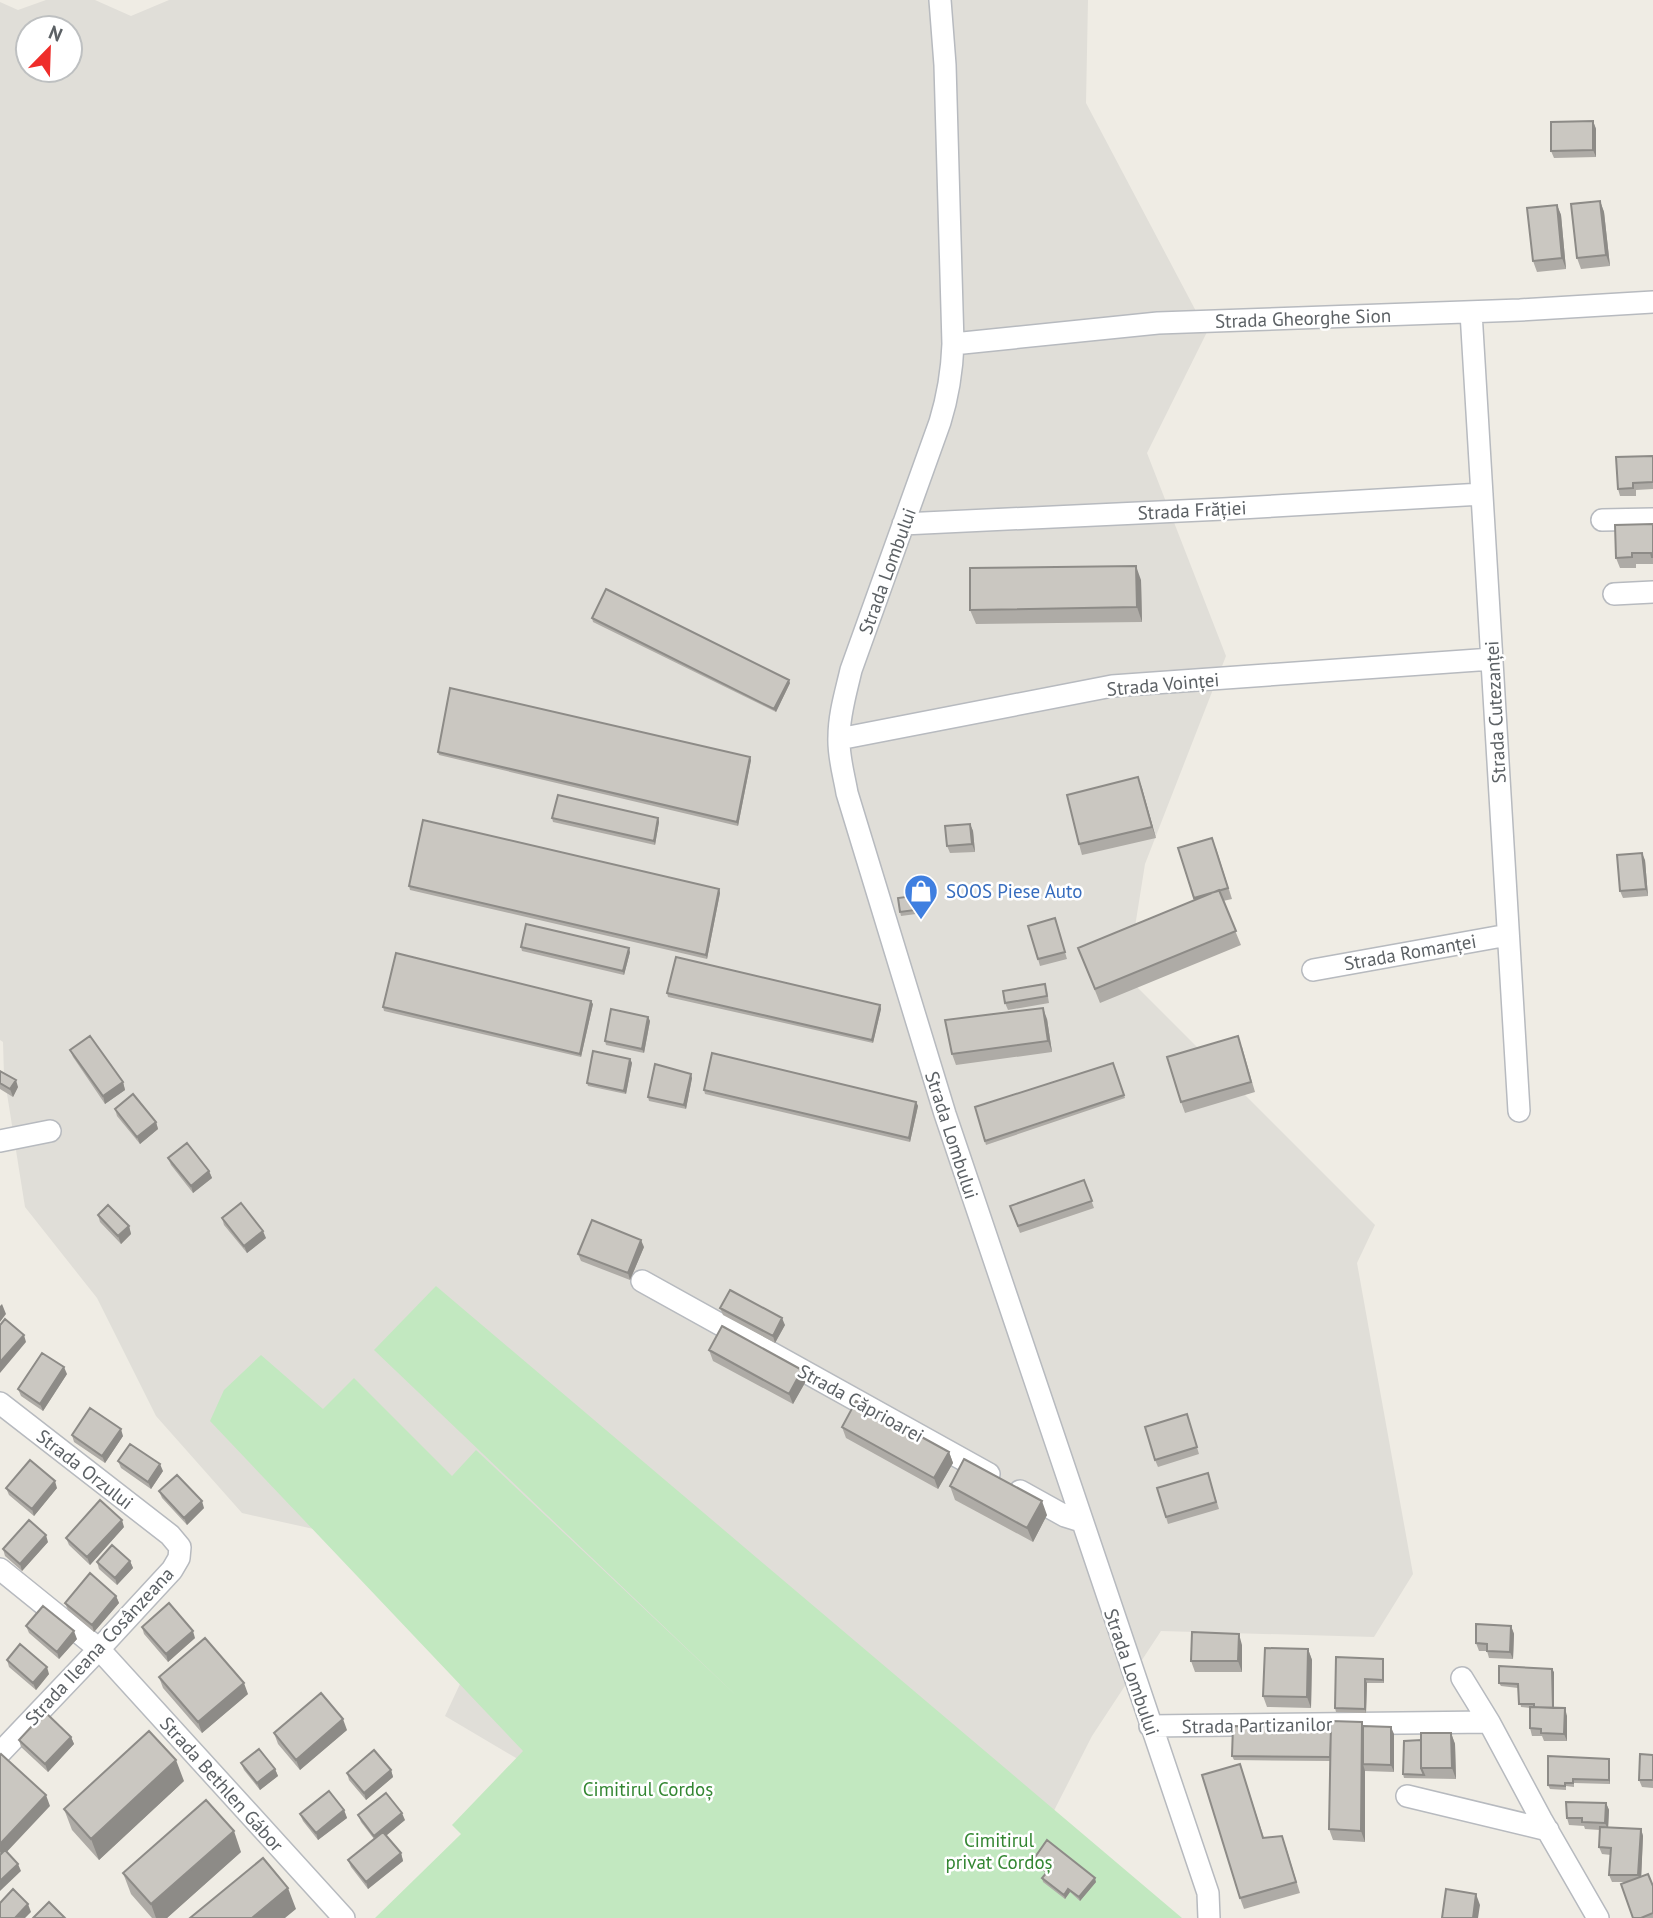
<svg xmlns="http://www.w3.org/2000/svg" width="1653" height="1918" font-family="'PT Sans',sans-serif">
<rect width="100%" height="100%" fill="#efece4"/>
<path fill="#e0ded8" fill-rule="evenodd" d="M46,0H95L131,16L169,0H1088L1086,103L1207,332L1147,453L1226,656L1145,864L1127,977L1375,1225L1357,1263L1413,1574L1374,1637L1161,1631L1092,1736L1008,1901L609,1813L445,1716L504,1590L345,1536L242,1513L156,1416L97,1298L25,1207L4,1075L3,1042L0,1040V2L18,10ZM28,28H70V70H28Z"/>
<path fill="#c2e8c0" d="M436,1286L1182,1918H375L461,1834L452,1825L523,1751L210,1421L224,1390L261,1355L323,1409L354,1378L452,1476L476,1450L742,1701L374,1350Z"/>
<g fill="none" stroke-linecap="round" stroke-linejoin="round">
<g stroke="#b7babf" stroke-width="24">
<path id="minor" d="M940,0L945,65L953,344C952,371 948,396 940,422L851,670C846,692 839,714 839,737C838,756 844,775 847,793L945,1114L1208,1893L1209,1918
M1471,312L1519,1111
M953,344L1158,323L1520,310L1653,302
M1602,520L1653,519
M903,524L1223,509L1482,494
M1614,594L1653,592
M839,739L1112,686L1492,659
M1313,970L1508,935
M0,1141L50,1131
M642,1281L989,1474
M0,1403L170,1535L180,1547L179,1558L172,1570L99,1649L0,1753
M1020,1491L1065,1516L1081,1521
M0,1569L99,1649L344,1918
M1462,1678L1489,1722L1541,1819L1598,1918
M1150,1726L1489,1722
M1407,1796L1548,1830"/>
</g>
<use href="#minor" stroke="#fff" stroke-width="21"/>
</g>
<path fill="#aeaba6" d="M1593,121L1596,129V157L1554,158L1551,151Z
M1600,201L1604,212L1610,266L1581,269L1577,258Z
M1557,205L1561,215L1566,269L1537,272L1533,261Z
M1653,456V489L1636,490V496H1620L1618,489Z
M1653,524V564H1636V568H1620L1616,558Z
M1141,580L1142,622L976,624L970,610Z
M592,618L790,683L776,712L593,622Z
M438,752L751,760L738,826L439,755Z
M1138,777L1156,838L1082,855L1079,844Z
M552,818H658L659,822L655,845L553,822Z
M970,824L973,831L975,852L950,853L947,846Z
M1178,848H1216L1232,899L1223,901L1241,945L1100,1003L1078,948L1194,900Z
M1645,860L1648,896L1623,898L1620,891Z
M409,886L719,889L720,893L707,959L410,890Z
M913,896L916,914L901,916L900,912Z
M1055,918L1067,959L1040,966L1038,959Z
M521,947L630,952L624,975L522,951Z
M1047,991L1049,1003L1008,1010L1005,1003Z
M667,993L880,1005L881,1009L873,1043L668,997Z
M593,1004L581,1057L384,1011L383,1007Z
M648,1017L650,1021L644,1053L606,1045L605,1041Z
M1047,1019L1052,1052L956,1065L952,1054Z
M1242,1047L1255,1092L1185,1113L1181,1102Z
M70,1050L123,1082L125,1090L105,1104L73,1057Z
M630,1059L632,1063L626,1094L588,1086L587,1083Z
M1113,1063L1125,1098L986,1145L975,1107Z
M0,1071L18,1087L13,1097L0,1089Z
M692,1078L686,1109L649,1101L648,1097Z
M704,1090L916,1102L918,1106L910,1142L705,1094Z
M115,1109L156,1122L158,1129L140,1144L117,1116Z
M168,1158L209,1171L212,1178L193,1193L171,1165Z
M1084,1180L1094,1208L1020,1233L1010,1206Z
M98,1215L129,1226L131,1234L121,1244L100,1222Z
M222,1218L266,1238L247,1253L224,1225Z
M644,1247L630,1280L581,1261L578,1254Z
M720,1308L785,1325L775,1343L723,1315Z
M709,1350L806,1381L793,1404L713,1361Z
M67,1374L43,1411L21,1396L18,1389Z
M1187,1414L1199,1454L1158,1467L1155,1460Z
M842,1427L949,1452L953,1463L938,1489L846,1438Z
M72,1435L123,1436L105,1463L74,1442Z
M118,1461L163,1471L151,1489L121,1468Z
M1210,1480L1219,1509L1168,1524L1157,1488Z
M950,1486L1047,1515L1033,1542L955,1500Z
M6,1488H57L34,1516L9,1495Z
M159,1491L204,1508L187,1525L162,1498Z
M124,1527L90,1565L69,1545L66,1538Z
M48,1542L22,1571L5,1556L3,1549Z
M130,1561L133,1568L117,1585L99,1569L97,1562Z
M116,1596L119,1603L94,1632L68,1610L65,1603Z
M26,1626L77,1639L59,1659L29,1633Z
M1511,1626L1514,1634L1513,1659L1489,1658L1487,1651H1479L1476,1643Z
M142,1627L195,1638L168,1662L144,1634Z
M1242,1645V1672H1195L1191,1661Z
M1308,1649L1312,1660L1311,1708L1267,1707L1263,1696Z
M7,1660L49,1674L36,1690L9,1667Z
M1384,1662V1683H1367L1366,1713L1336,1712L1335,1708Z
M1554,1672V1708L1567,1716V1741H1544L1542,1736H1532L1530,1728V1708L1521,1707L1518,1688L1501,1686L1499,1683Z
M159,1677L248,1694L202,1733L163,1688Z
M1362,1722L1363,1726L1394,1734V1772L1365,1771V1842L1333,1840L1329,1829L1330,1761L1234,1760L1232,1756L1331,1728Z
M347,1730L300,1770L278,1744L274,1733Z
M1451,1733L1455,1744L1456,1779L1404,1778L1403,1774L1421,1740Z
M71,1737L74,1744L48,1772L21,1747L19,1740Z
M1653,1755V1788L1642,1787L1639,1780Z
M1610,1762V1784L1574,1783V1787L1566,1786V1790L1550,1789L1548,1785Z
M241,1763L275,1769L278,1776L260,1790L244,1770Z
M1240,1764L1264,1838L1286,1847L1300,1893L1244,1909L1240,1898Z
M391,1770L393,1777L366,1800L349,1780L347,1773Z
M184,1781L99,1860L72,1830L64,1809Z
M1606,1803L1609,1810L1608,1827L1641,1829L1643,1836L1641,1877L1653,1886V1918H1633L1626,1882H1612L1609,1875L1611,1855L1602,1854L1599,1847L1600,1830L1585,1829L1584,1826L1569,1825L1567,1818Z
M344,1810L347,1818L318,1840L303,1821L300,1814Z
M358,1815L405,1820L386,1836L401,1853L403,1861L368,1889L351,1867L348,1860L374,1839L361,1822Z
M241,1852L167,1918H152L131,1894L123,1873Z
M1033,1860L1096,1882L1080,1901L1070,1892L1065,1899L1043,1882L1042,1878L1046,1873L1034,1864Z"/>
<path fill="#8d8b87" d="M1593,121L1596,129V157L1593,150Z
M1600,201L1604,212L1610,266L1606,255Z
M1557,205L1561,215L1566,269L1562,258Z
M1136,566L1141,580L1142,622L1137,607Z
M789,680L790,683L776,712L774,709Z
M750,757L751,760L738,826L737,822Z
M1138,777L1142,788L1156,838L1152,827Z
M658,818L659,822L655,845L654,841Z
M970,824L973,831L975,852L972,844Z
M1642,853L1645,860L1648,896L1646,889Z
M719,889L720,893L707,959L706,955Z
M629,948L630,952L624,975L623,971Z
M591,1001L593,1004L581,1057L580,1054Z
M880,1005L881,1009L873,1043L872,1040Z
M1043,1008L1047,1019L1052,1052L1048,1041Z
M648,1017L650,1021L644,1053L642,1049Z
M630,1059L632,1063L626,1094L624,1091Z
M691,1074L692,1078L686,1109L684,1105Z
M16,1080L18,1087L13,1097L10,1089Z
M123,1082L125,1090L105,1104L103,1096Z
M916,1102L918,1106L910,1142L909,1138Z
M156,1122L158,1129L140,1144L137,1137Z
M209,1171L212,1178L193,1193L191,1186Z
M129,1226L131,1234L121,1244L118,1236Z
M263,1231L266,1238L247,1253L244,1246Z
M641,1240L644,1247L630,1280L628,1273Z
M2,1304L6,1314L0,1322V1306Z
M782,1318L785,1325L775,1343L773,1336Z
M24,1335L26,1342L0,1373V1362Z
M64,1367L67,1374L43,1411L40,1404Z
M802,1370L806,1381L793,1404L789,1394Z
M121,1429L123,1436L105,1463L102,1456Z
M949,1452L953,1463L938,1489L934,1478Z
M160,1464L163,1471L151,1489L148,1482Z
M55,1481L57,1488L34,1516L32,1509Z
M202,1501L204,1508L187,1525L184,1518Z
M1042,1501L1047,1515L1033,1542L1027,1528Z
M122,1520L124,1527L90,1565L87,1557Z
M46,1535L48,1542L22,1571L20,1564Z
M130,1561L133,1568L117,1585L115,1578Z
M116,1596L119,1603L94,1632L92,1625Z
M1511,1626L1514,1634L1513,1659L1510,1652Z
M74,1631L77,1639L59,1659L57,1652Z
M193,1631L195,1638L168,1662L166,1654Z
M1239,1634L1242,1645V1672L1238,1661Z
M1308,1649L1312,1660L1311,1708L1307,1697Z
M1383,1659L1384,1662V1683L1383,1680Z
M47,1667L49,1674L36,1690L33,1683Z
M1552,1669L1554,1672V1712L1553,1708Z
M1365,1679L1367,1683L1366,1713L1365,1709Z
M244,1683L248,1694L202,1733L198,1722Z
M1565,1708L1567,1716V1741L1564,1734Z
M343,1719L347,1730L300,1770L296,1760Z
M1362,1722L1366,1733L1363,1764L1365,1771V1842L1361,1831Z
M1391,1727L1394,1734V1772L1391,1765Z
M1451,1733L1455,1744L1456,1779L1452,1768Z
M71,1737L74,1744L48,1772L45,1764Z
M1609,1759L1610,1762V1784L1609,1780Z
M176,1760L184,1781L99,1860L91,1839Z
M275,1769L278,1776L260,1790L257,1783Z
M391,1770L393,1777L366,1800L364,1793Z
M46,1795L50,1806L2,1857L0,1852V1844Z
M1606,1803L1609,1810L1608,1830L1605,1823Z
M344,1810L347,1818L318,1840L316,1833Z
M402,1813L405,1820L377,1843L374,1836Z
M1641,1829L1643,1836L1641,1882L1638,1875Z
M234,1831L241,1852L167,1918H156L151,1904Z
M401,1853L403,1861L368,1889L366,1882Z
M18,1864L21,1871L0,1891V1881Z
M1095,1878L1096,1882L1080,1901L1079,1897Z
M288,1888L296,1909L285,1918H252Z
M1068,1889L1070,1892L1065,1899L1064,1895Z
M1476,1894L1480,1905L1478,1918H1473Z
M28,1904L31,1912L25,1918H15Z"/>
<path fill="#cac7c1" stroke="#8d8b87" stroke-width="2" d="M1593,121V150L1551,151V122Z
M1600,201L1606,255L1577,258L1571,204Z
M1557,205L1562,258L1533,261L1527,208Z
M1653,456V482L1633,483V488L1618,489L1616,457Z
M1653,524V557H1652L1651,553H1632V557L1616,558L1615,525Z
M1136,566L1137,607L970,610V568Z
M606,589L789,680L774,709L592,618Z
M450,688L750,757L737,822L438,752Z
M1138,777L1152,827L1079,844L1067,795Z
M558,795L658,818L654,841L552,818Z
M423,820L719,889L706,955L409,886Z
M970,824L972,844L947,846L945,826Z
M1212,838L1228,888L1194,898L1178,848Z
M1642,853L1646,889L1620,891L1617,855Z
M1219,890L1236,931L1095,989L1078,948Z
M913,896L915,910L900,912L898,898Z
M1055,918L1065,952L1038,959L1028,926Z
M526,924L629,948L623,971L521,947Z
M396,953L591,1001L580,1054L383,1007Z
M676,957L880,1005L872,1040L667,993Z
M1045,984L1047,996L1005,1003L1003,991Z
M1043,1008L1048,1041L952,1054L945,1020Z
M611,1009L648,1017L642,1049L605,1041Z
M90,1036L123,1082L103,1096L70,1050Z
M1238,1036L1251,1082L1181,1102L1167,1057Z
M593,1051L630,1059L624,1091L587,1083Z
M712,1053L916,1102L909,1138L704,1090Z
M1113,1063L1124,1095L985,1141L975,1107Z
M655,1064L691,1074L684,1105L648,1097Z
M0,1071L16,1080L10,1089L0,1083Z
M133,1094L156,1122L137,1137L115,1109Z
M187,1143L209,1171L191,1186L168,1158Z
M1084,1180L1092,1201L1018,1226L1010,1206Z
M241,1203L263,1231L244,1246L222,1218Z
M108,1205L129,1226L118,1236L98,1215Z
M592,1220L641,1240L628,1273L578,1254Z
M730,1290L782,1318L773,1336L720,1308Z
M5,1319L24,1335L0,1362V1325Z
M722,1326L802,1370L789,1394L709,1350Z
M42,1353L64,1367L40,1404L18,1389Z
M856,1401L949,1452L934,1478L842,1427Z
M90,1408L121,1429L102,1456L72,1435Z
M1187,1414L1197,1447L1155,1460L1145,1427Z
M130,1444L160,1464L148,1482L118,1461Z
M964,1459L1042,1501L1027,1528L950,1486Z
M30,1460L55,1481L32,1509L6,1488Z
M1208,1473L1216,1502L1166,1517L1157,1488Z
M177,1475L202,1501L184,1518L159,1491Z
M100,1500L122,1520L87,1557L66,1538Z
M29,1520L46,1535L20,1564L3,1549Z
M112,1545L130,1561L115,1578L97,1562Z
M90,1573L116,1596L92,1625L65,1603Z
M169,1603L193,1631L166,1654L142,1627Z
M43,1606L74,1631L57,1652L26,1626Z
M1476,1624L1511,1626L1510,1652L1487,1651V1644L1476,1643Z
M1192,1632L1239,1634L1238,1661H1191Z
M205,1638L244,1683L198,1722L159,1677Z
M20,1644L47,1667L33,1683L7,1660Z
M1265,1648L1308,1649L1307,1697L1263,1696Z
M1336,1657L1383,1659V1680L1365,1679V1709L1335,1708Z
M1499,1666L1552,1669L1553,1708L1534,1707V1704H1519L1518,1684L1499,1683Z
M321,1693L343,1719L296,1760L274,1733Z
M1530,1707L1565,1708L1564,1734L1541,1733V1729L1530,1728Z
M45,1712L71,1737L45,1764L19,1740Z
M1331,1721L1362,1722L1361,1831L1329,1829Z
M1233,1726L1331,1728L1330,1757L1232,1756Z
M1363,1726L1391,1727V1765L1363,1764Z
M149,1731L176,1760L91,1839L64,1809Z
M1421,1733H1451L1452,1768H1421Z
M1421,1740V1768L1424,1775L1403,1774L1404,1741Z
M259,1749L275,1769L257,1783L241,1763Z
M374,1750L391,1770L364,1793L347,1773Z
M1,1754L46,1795L0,1844V1755Z
M1640,1754L1653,1755V1780H1639Z
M1548,1756L1609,1759V1780L1573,1779V1783H1565V1786L1548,1785Z
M1240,1764L1263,1838L1282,1836L1296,1882L1240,1898L1202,1775Z
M329,1791L344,1810L316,1833L300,1814Z
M386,1793L402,1813L374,1836L358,1815Z
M206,1800L234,1831L151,1904L123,1873Z
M1566,1802L1606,1803L1605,1823L1582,1822V1818H1567Z
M1600,1827L1641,1829L1638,1875H1609L1611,1848L1599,1847Z
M383,1832L401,1853L366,1882L348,1860Z
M1047,1840L1095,1878L1079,1897L1068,1889L1064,1895L1042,1878L1048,1871L1033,1860Z
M5,1850L18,1864L0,1881V1855Z
M263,1858L288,1888L252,1918H190Z
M1648,1874L1653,1886V1913L1641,1918H1633L1621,1884Z
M13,1889L28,1904L15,1918H0V1903Z
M1446,1889L1476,1894L1473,1918H1442Z
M49,1902L65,1918H33Z"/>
<defs>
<g id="shop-pin" transform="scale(1.75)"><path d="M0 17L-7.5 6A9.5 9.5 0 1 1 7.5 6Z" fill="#3f7fe0" stroke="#fff"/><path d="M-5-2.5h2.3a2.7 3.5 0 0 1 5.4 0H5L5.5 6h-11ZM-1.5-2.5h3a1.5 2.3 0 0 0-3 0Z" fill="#fff"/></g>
</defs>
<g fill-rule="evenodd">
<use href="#shop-pin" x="921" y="891"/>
</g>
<g text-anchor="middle" stroke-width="5" stroke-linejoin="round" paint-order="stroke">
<g font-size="19" fill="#5c6165" stroke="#fff">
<text transform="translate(1303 318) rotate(-2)" y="7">Strada Gheorghe Sion</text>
<text transform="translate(1192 510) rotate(-3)" y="7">Strada Frăției</text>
<text transform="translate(887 571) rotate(-70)" y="7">Strada Lombului</text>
<text transform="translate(1163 684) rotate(-5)" y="7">Strada Voinței</text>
<text transform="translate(1495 712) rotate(-93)" y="7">Strada Cutezanței</text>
<text transform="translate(1410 952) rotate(-10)" y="7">Strada Romanței</text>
<text transform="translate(952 1135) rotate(72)" y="7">Strada Lombului</text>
<text transform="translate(861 1403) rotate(29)" y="7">Strada Căprioarei</text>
<text transform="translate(85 1469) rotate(38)" y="7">Strada Orzului</text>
<text transform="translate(99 1646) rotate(-47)" y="7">Strada Ileana Cosânzeana</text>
<text transform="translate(1132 1672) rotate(71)" y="7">Strada Lombului</text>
<text transform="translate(1257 1725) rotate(-1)" y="7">Strada Partizanilor</text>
<text transform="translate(222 1784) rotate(48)" y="7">Strada Bethlen Gábor</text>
</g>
<g font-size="19" fill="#366cbe" stroke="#fff" text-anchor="start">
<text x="946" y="898">SOOS Piese Auto</text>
</g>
<g font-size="19" fill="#338632" stroke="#fff">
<text x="648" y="1796">Cimitirul Cordoș</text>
<text x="999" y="1847">Cimitirul<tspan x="999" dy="22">privat Cordoș</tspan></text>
</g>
</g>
<g transform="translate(49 49) rotate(23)"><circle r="33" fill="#ffffff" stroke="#bec0c1" stroke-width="2"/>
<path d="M0-5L12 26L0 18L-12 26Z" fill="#ef2d2a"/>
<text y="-10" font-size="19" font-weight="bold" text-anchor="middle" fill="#5c6165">N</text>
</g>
</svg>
